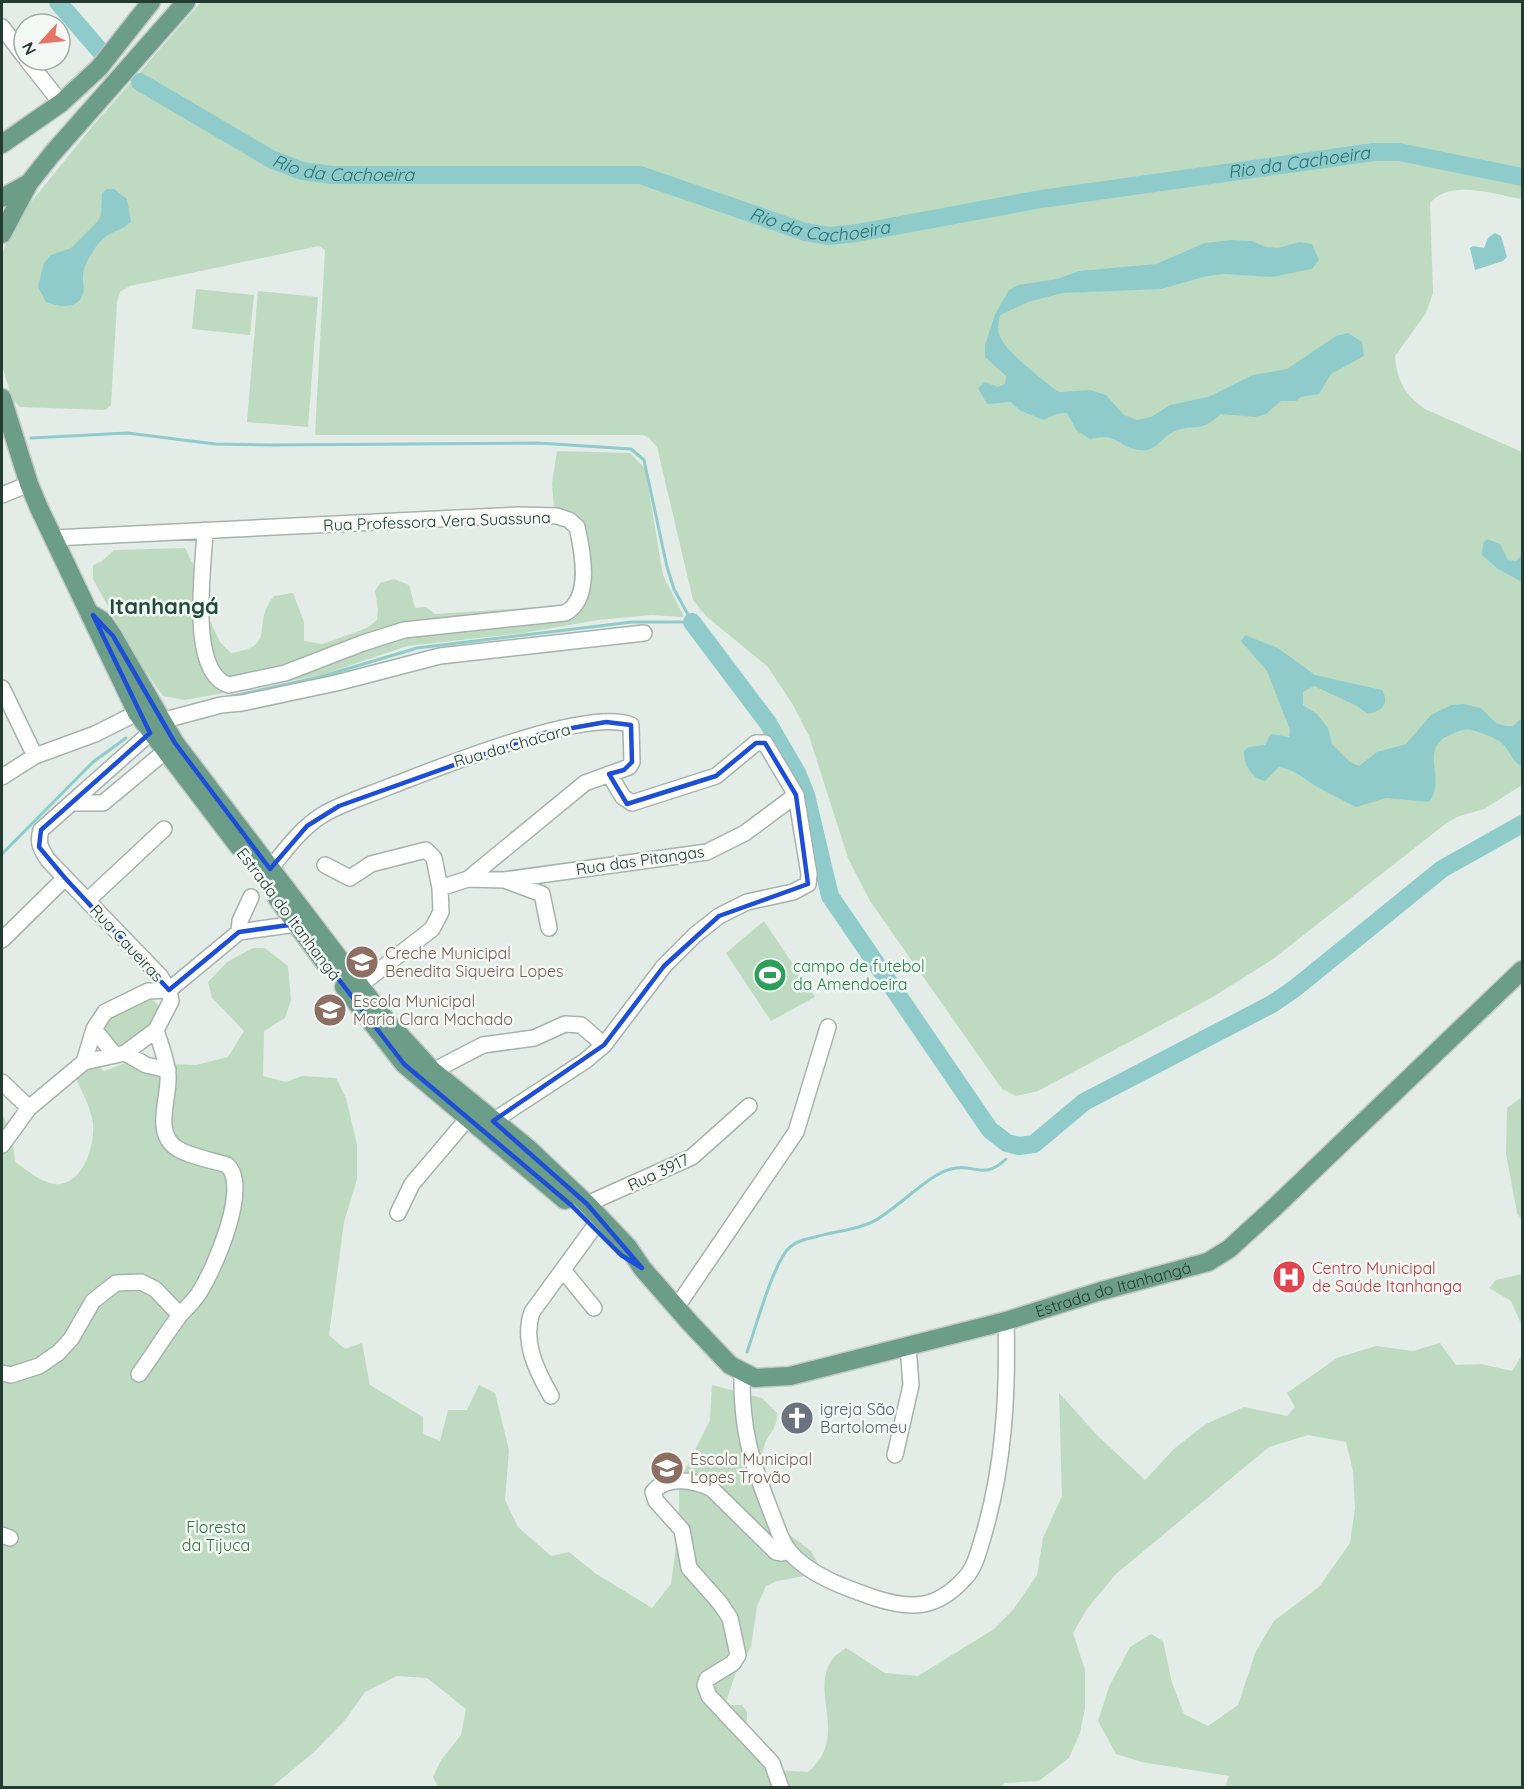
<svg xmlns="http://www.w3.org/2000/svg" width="1524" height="1789" font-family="Quicksand,sans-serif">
<rect width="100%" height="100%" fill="#e3ece6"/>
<path fill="#bedbc1" d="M201,2H1522V199C1496,195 1450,178 1430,203L1433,293L1426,313L1395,356C1397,381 1405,395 1425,409L1522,452V785L1484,809L1457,817L1444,825L1273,959L1211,998L1038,1091L1016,1096L1002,1089L870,901L848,858L809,736L793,705L768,667L706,616L693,600L657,447L649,438L643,435H315L325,250L319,246L130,286L120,292L117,303L111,405L105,410L20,407L12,399L2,365V254L15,222L91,128Z
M196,289L254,295L250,335L192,329Z
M258,291L318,297L308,427L247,422Z
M557,451L630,453L645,468L663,575L684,617L651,615L598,620L524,633L407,646L322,675L185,700L163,696L135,656L93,579V565L102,561L114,550L185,548L204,586L209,619L220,642L231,653C279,646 250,625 274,596L293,593L304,622V641L323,644L367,628L377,620L378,609L375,591L380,583L394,579L409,585L415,608L426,607L435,614L584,604C599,581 585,546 579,520L566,511L554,510L552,483Z
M764,921L815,997L771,1021L726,953Z
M253,948H265L288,966L291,1000L285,1018L264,1031L263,1076L286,1082L302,1076L336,1078L346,1098L357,1145V1179L344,1222L329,1335L345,1349L362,1343L370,1385L423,1417V1434L440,1441L448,1410H467L479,1385L495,1393L509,1450L505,1500L518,1527L551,1556L569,1552L595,1573L652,1608L671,1584L679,1524V1482L710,1420L712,1385L762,1398L777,1413C777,1432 768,1432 764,1447C757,1470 763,1493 766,1517L811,1551L821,1569L810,1575L777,1581L766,1586L757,1606L751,1647L736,1672L725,1705H742L747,1712L746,1738L775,1770L808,1772C850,1737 809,1692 832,1660C835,1655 842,1651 846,1648L885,1673L918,1676L994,1629L1013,1610L1037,1575L1043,1538L1062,1496L1059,1393L1097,1435L1145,1480L1175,1448L1206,1424L1244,1407L1287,1416L1295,1407L1287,1393L1337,1358L1376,1346L1413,1351L1440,1343L1456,1365L1481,1364L1512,1371L1522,1355V1787H1225L1229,1776L1142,1762L1116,1754L1098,1721L1109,1687L1130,1647L1151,1634L1163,1641L1172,1683L1184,1714L1208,1726L1238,1705L1256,1651L1274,1621L1319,1587L1350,1543L1355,1508L1353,1471L1346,1442L1308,1435L1269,1447L1116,1574L1087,1609L1073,1633L1085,1670V1708L1080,1733L1069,1758L1039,1781L1004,1783L1001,1788L438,1787L433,1777L441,1760L461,1735L466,1709L427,1678L397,1676L365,1692L346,1719L314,1752L272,1787H2V1114L12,1133L15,1162C27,1170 45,1186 60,1184C85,1181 95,1143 93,1123C90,1102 77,1085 71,1066L80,1053L104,1071L128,1062L196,1065L228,1057L244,1031L212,998L208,982L227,962Z
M150,998L160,1006C153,1021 135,1045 117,1047L105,1035L107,1019L142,1000Z
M1522,1097V1220L1517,1213L1506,1154L1507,1108Z
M1522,1274V1326L1511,1301L1489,1288L1496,1280Z"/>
<path fill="#90cbcc" d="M107,189H114L127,199L131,222C122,231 109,231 100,242C93,250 84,264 83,275C82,281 85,288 83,294C78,310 58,307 46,302L38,287L44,263L51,255L71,248L98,221L101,215L102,193Z
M1495,233L1501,236L1507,257L1503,261L1475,270L1470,248L1473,246L1484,248L1488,238Z
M1232,240L1252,241L1266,247L1278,248L1299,242L1312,244L1319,260L1312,269L1272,277L1225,274L1207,276L1161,289L1063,293L1028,302L1000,315C999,321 997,328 999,334C1005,352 1039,376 1054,389L1060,392L1090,390L1106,395L1124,415L1137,420L1151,417L1170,405L1208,397L1253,375L1287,369L1336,336L1348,333L1362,342L1364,356L1331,374L1319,394L1301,397L1296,401H1281L1266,414L1255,417L1221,414C1199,434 1196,423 1175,431C1161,437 1156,453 1140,450C1116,447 1120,432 1090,439L1077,431L1067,413L1056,414L1044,420L1021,411L1010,402L987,404L978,388L985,382L998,387L1005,384L1006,376L985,357V345L995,314L1009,290L1018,285L1057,279L1079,271L1156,264L1205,243Z
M1487,539L1500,544L1508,560L1516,561L1522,555V582L1498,569L1482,555L1483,543Z
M1245,635L1278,648L1315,675L1382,690C1390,704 1382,711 1368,714L1357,706L1314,686L1303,692V705L1317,714L1328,728L1332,744L1350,762L1359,766L1377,752L1406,744L1431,715L1451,705L1464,704L1481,708L1496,723L1506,726H1513L1522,718V766C1513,763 1511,753 1504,745C1499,739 1483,733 1475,731C1466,728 1460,730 1452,734C1416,749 1448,777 1429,802L1386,798L1356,807C1344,801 1332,795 1321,789C1306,781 1297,770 1279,767L1265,781C1251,778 1244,765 1244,751L1249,747L1265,745L1271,734L1289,737L1290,730L1267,671L1241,641Z"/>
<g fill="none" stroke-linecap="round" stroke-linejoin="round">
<path stroke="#90cbcc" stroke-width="3" d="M31,438L127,433L215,444L273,445L538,443L631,449L644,460L667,567L674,589L692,622H632L417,648L320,677L228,697
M2,854L93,762L126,738
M747,1352C755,1330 774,1260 790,1247C797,1241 806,1239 815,1237C834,1231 859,1230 876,1220C897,1208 931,1173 951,1169C976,1163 983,1181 1006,1159"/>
<g stroke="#90cbcc" stroke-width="18">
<path d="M58,2L102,53"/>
<path id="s1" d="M140,82L271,159L302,171L333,175H640L805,232L829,236L857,233L1041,199L1374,152H1399L1522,177"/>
<path d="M692,622L768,723L797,773L806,795L830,896L990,1130L1007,1143L1019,1146L1034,1144L1084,1102L1272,1004L1294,989L1442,869L1522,824"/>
</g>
<g stroke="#a6b3ac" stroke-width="18">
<path id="minor" d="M2,27L24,56
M27,60L61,103
M2,495L29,484
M54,538L518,515L557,516L569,520L577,527C583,553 592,599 565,613L404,630L363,643L285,673L229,685C187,673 204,565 205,530
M2,688L35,756
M161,721L221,705L242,703L336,683L440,656L644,633
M2,777L35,756L95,734L137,713
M72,803H103L174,744
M325,865L350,878L371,864L426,850L434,858L440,888
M270,869C286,849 302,827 324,814C345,802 369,795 391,786C438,768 587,707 631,725L632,762L629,767L585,783L468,879L440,888L441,912L432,929L359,986
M468,879L504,880L707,852L745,833L796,795
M507,881L542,894L549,928
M88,900L164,829
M239,932L296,924
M2,940L65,878
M94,1029L115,1055
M125,1053L146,1065L168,1070
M84,1062L125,1053L156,1030L171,1001L169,990L160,976L48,860C41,849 37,843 41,830L150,733
M433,1071L483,1045L534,1038L565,1024L581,1025L604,1045
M2,1082L29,1108
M493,1121L585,1061L604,1045L664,966L695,935L719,916L747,902L793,892L808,884L809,874L796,795L765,743H756L716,776L632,803L623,797L609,774
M2,1145L29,1108L84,1062L94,1029L105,1012L148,991L169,990L239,932L240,921L251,897
M587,1204L692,1157L749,1106
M398,1213L412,1184L468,1118
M563,1270L594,1308
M676,1308L796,1132L828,1027
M742,1372C741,1427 750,1458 770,1509C775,1521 780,1539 788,1550C808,1575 846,1588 875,1598C912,1610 937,1609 965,1578C975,1568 979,1550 983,1537C1004,1467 1008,1394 1006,1321
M2,1373L11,1375L39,1366L58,1353L71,1339L93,1301L116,1283L141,1282L155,1289L180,1315
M139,1374C153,1355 166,1333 181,1314C187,1307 194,1301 199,1293C214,1270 251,1186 227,1165C212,1160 191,1157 178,1149C152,1134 170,1097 168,1075C167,1060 160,1044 156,1030
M551,1396C536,1370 522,1341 532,1312L594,1227
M895,1455L911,1385L908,1346
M2,1535L10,1538
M781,1788L772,1763L709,1696L705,1685L707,1679L733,1663L738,1655L730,1618L720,1603L689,1568L682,1530L656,1501L653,1492C667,1475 694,1480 712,1489L776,1552L782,1553L788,1549"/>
</g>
<g stroke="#c2c8c6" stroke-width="21">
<g id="major">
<path d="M2,144L61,103L99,68L151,2"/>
<path d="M2,198L29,183"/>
<path d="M2,234L29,183L52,154L186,2"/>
<path d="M2,398L29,484L39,508L137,713L239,847"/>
<path id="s2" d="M93,615L103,621L113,636L175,743L386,1020L433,1071L529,1149L587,1204L628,1247L642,1268L691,1324L730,1365L755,1378L790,1376L1006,1321L1101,1291L1208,1262L1229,1249L1275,1207L1522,970"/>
<path d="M277,898L325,963"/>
<path d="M344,987L404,1064L565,1200"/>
</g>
</g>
<use href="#minor" stroke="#fff" stroke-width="15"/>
<use href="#major" stroke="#6b9d89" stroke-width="18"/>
</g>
<path fill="none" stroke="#1d4ed8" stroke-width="4.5" stroke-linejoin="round" d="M93,615L113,636L175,743L270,869L307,826L339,806L544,733L606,722L631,725L632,762L624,770L609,774L627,804L716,776L756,743H765L796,795L808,884L719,916L664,966L604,1045L493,1121L587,1204L642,1268L621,1255L571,1205L404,1064L296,924L239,932L169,990L65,878L39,847L41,830L150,733Z"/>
<defs>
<g id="school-disc" transform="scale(1.725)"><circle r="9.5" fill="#8d6e63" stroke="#f3f8f5"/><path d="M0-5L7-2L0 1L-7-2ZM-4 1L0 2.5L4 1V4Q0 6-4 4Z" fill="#fff"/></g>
<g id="stadium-disc" transform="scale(1.725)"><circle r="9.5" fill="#2e9e5b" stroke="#f3f8f5"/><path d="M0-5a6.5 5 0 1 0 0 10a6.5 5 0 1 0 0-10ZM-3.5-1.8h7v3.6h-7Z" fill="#fff"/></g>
<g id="hospital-disc" transform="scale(1.725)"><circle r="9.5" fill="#e0444e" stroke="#f3f8f5"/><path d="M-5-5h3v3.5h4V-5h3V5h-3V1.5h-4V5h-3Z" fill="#fff"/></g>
<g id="church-disc" transform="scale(1.725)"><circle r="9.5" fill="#6b7280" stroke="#f3f8f5"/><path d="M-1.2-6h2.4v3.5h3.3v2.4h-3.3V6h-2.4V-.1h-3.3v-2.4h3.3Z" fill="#fff"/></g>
</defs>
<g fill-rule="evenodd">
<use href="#school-disc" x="362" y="962"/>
<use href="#stadium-disc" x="770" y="975"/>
<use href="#school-disc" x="330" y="1010"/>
<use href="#hospital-disc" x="1289" y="1277"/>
<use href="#church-disc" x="797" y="1418"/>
<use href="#school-disc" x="667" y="1468"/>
</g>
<g text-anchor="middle" stroke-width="5" stroke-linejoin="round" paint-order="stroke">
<g font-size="16" fill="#243b32" stroke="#f3f8f5">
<text transform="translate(437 521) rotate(-2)" y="6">Rua Professora Vera Suassuna</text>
<text transform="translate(512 745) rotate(-16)" y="6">Rua da Chacara</text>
<text transform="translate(640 860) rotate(-8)" y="6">Rua das Pitangas</text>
<text transform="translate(289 914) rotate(53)" y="6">Estrada do Itanhangá</text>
<text transform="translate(127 943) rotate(47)" y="6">Rua Caueiras</text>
<text transform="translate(658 1172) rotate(-25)" y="6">Rua 3917</text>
<text dy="6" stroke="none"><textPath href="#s2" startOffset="1388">Estrada do Itanhangá</textPath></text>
</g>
<g font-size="16" fill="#785e54" stroke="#f3f8f5" text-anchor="start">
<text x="385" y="959">Creche Municipal<tspan x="385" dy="18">Benedita Siqueira Lopes</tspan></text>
<text x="353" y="1007">Escola Municipal<tspan x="353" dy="18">Maria Clara Machado</tspan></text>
<text x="690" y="1465">Escola Municipal<tspan x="690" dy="18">Lopes Trovão</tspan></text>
</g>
<g font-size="16" fill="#27864d" stroke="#f3f8f5" text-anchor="start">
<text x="793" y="972">campo de futebol<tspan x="793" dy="18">da Amendoeira</tspan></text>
</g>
<g font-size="16" fill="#be3a42" stroke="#f3f8f5" text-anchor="start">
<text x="1312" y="1274">Centro Municipal<tspan x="1312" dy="18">de Saúde Itanhanga</tspan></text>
</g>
<g font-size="16" fill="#5b616d" stroke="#f3f8f5" text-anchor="start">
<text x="820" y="1415">igreja São<tspan x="820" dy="18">Bartolomeu</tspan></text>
</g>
<g font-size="16" fill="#326f40" stroke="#f3f8f5">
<text x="216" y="1533">Floresta<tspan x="216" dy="18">da Tijuca</tspan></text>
</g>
<g font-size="18" font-style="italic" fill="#237172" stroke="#f3f8f5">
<text dy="6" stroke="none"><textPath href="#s1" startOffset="1198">Rio da Cachoeira</textPath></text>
<text dy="6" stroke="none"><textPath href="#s1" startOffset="226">Rio da Cachoeira</textPath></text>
<text dy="6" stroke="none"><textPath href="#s1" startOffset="712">Rio da Cachoeira</textPath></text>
</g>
<g font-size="22" font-weight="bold" fill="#224c3b" stroke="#f3f8f5">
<text x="164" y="614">Itanhangá</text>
</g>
</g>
<rect width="1524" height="1789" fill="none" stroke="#243b32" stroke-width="6"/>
<g transform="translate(42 42) rotate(243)"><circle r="28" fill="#f3f8f5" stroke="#a0aca7" stroke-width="1.5"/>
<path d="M0-4.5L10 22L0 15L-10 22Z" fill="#e67366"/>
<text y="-9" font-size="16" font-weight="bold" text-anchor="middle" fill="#243b32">N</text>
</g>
</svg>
